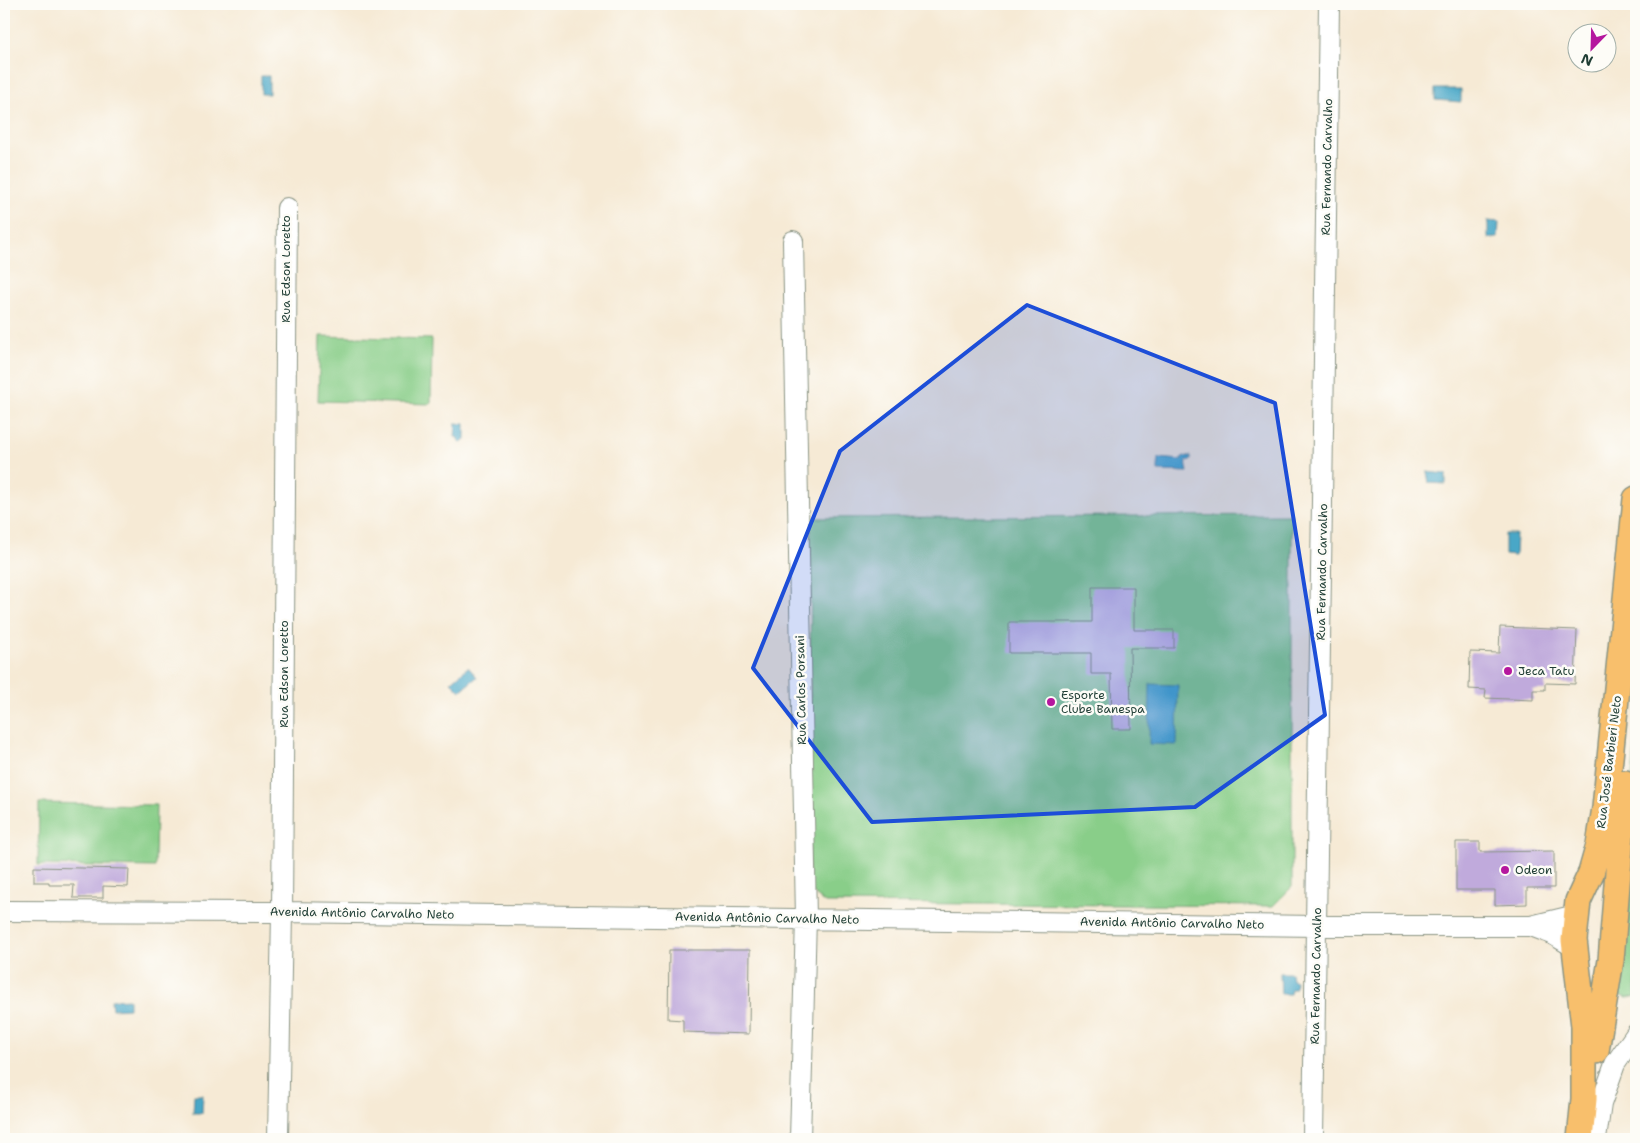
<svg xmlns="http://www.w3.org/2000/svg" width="1640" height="1143" font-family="'Shantell Sans',sans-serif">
<rect width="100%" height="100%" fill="#fdfcf7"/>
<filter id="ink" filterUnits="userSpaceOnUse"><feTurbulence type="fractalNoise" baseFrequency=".02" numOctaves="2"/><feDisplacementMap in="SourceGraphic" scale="10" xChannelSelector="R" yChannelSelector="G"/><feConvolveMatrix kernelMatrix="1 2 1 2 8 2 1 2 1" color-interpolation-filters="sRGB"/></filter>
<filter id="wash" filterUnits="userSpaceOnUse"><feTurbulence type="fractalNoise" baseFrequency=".0096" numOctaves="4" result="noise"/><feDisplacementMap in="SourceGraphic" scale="20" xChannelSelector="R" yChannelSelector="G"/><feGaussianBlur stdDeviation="1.12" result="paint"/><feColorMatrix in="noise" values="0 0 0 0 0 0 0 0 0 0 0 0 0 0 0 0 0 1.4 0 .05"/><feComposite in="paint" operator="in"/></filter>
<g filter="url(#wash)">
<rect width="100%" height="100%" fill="#f6ead5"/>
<path fill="#89ce89" stroke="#54865e" d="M320,336L432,339L431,404L318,401Z
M1292,515V887L1273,906L825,903L809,890L811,518Z
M1636,736V997L1627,998L1615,994L1629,808Z
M39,803L156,805L155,867L38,865Z"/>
<path fill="#48a7c7" stroke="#34727e" d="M261,76H269V94H261Z
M1435,89H1461V102L1435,100Z
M1488,221L1499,222L1498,238H1488Z
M456,423L465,424V439L460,443L457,437H455Z
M1191,456V460L1186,461L1188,472L1158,471V458L1182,460V457Z
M1427,472L1446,474V484L1429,483Z
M1505,534H1516L1515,556L1505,555Z
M468,667L477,677L460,691L451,682Z
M1150,684L1178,685L1177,745L1149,744Z
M1280,973H1291L1292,980L1296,981L1295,989H1291L1290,994H1281Z
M129,999V1008L112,1009L111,1000Z
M194,1095H203L202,1113H193Z"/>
<g id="blocks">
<path fill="#c0aadc" d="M1092,587H1134V630H1174V648H1130L1131,729H1112L1111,674H1091V653H1009V622H1092Z
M1500,627L1577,630L1575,684L1545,683V690H1533V700L1485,698L1486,690L1469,689L1470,652L1499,653Z
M1456,842H1480V852L1554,851V888H1527V904L1495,905V890H1456Z
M34,867L129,869L128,887L103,886V898H73L74,885H49V882H34Z
M669,950H750L749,1034L683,1032V1020L668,1019Z"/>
</g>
</g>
<g filter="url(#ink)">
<use href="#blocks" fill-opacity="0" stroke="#8a9484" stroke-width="1"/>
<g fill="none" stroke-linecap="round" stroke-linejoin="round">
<g stroke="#8a9484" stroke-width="22">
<path id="minor" d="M793,241L806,918L800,1139
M4,911L282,912L1317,926H1531L1576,915
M1531,926L1552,934L1574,947
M278,1139L282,912L287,208
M1313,1139L1329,4
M1596,1139L1601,1104L1615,1064L1636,1034"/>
</g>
<g stroke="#8a9484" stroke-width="28">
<path id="major" d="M1596,1051L1611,960L1625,783
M1580,1139L1584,1099V1026L1574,940L1578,901L1591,873L1599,845L1605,808L1636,499"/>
</g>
<use href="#minor" stroke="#fff" stroke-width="20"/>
<use href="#major" stroke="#f8bf6c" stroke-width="25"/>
</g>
</g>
<path fill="#1d4ed8" fill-opacity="0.2" stroke="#1d4ed8" stroke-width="4" stroke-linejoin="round" d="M1027,305L1275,403L1325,715L1195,807L872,822L753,668L840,451Z"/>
<g fill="#b5179e" stroke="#fdfcf7" stroke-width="2">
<circle cx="1508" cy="671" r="5"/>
<circle cx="1051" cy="702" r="5"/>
<circle cx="1505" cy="870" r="5"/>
</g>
<g text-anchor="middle" stroke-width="5" stroke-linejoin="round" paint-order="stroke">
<g font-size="12" fill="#1f3d34" stroke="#fdfcf7">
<text transform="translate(1327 167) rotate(-89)" y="4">Rua Fernando Carvalho</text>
<text transform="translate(286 269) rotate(-90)" y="4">Rua Edson Loretto</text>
<text transform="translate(1322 572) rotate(-89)" y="4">Rua Fernando Carvalho</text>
<text transform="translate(284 674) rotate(-90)" y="4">Rua Edson Loretto</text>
<text transform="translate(801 690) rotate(-91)" y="4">Rua Carlos Porsani</text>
<text transform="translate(1609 762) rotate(-83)" y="4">Rua José Barbieri Neto</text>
<text transform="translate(362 913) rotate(1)" y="4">Avenida Antônio Carvalho Neto</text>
<text transform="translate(767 918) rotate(1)" y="4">Avenida Antônio Carvalho Neto</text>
<text transform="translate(1172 923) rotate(1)" y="4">Avenida Antônio Carvalho Neto</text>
<text transform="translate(1316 976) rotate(-89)" y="4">Rua Fernando Carvalho</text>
</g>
<g font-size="12" fill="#1f3d34" stroke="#fdfcf7" text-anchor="start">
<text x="1518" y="675">Jeca Tatu</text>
<text x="1061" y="699">Esporte<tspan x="1061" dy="14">Clube Banespa</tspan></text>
<text x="1515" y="874">Odeon</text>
</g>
</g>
<rect width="1640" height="1143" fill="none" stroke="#fdfcf7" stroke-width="20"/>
<g transform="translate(1592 48) rotate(203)"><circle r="24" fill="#fdfcf7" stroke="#a4b0a9"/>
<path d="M0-4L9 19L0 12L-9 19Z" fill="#b5179e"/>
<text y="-8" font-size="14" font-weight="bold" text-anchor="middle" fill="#1f3d34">N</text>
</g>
</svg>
